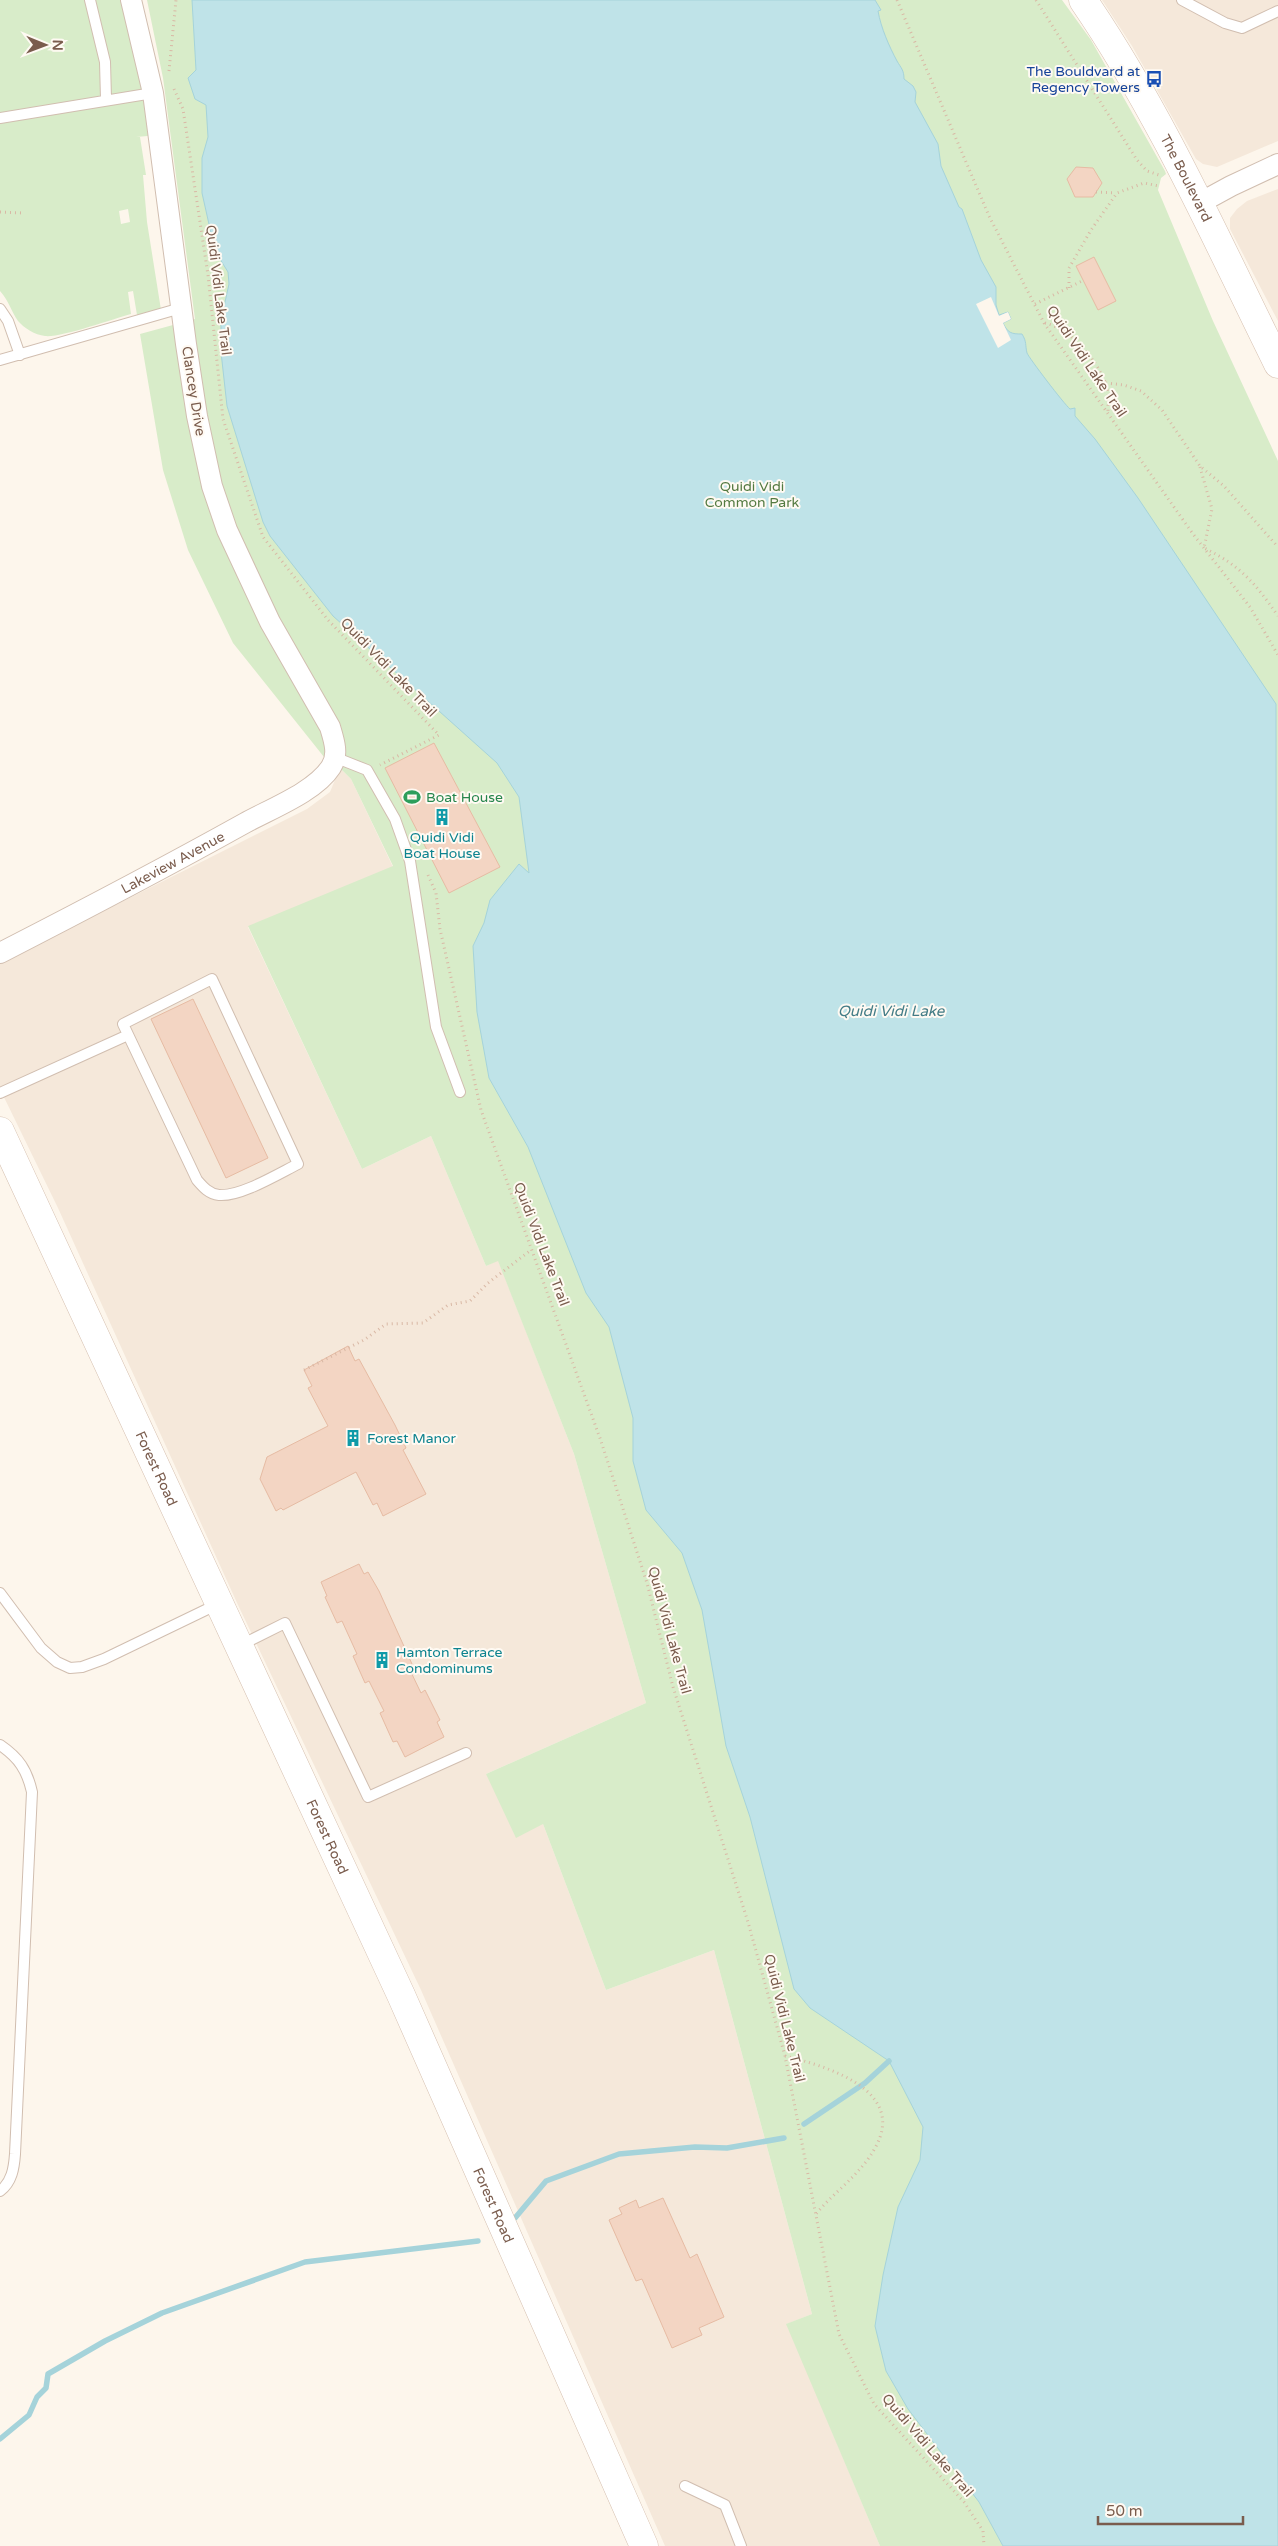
<svg xmlns="http://www.w3.org/2000/svg" width="1278" height="2546" font-family="'Varela Round',sans-serif">
<rect width="100%" height="100%" fill="#fdf6ec"/>
<path fill="#f5e8da" d="M1102,0H1278V141L1217,167L1203,164L1196,159L1132,46Z
M1278,189V321L1230,229V218L1237,209L1247,201Z
M340,768L351,779L393,867L248,927L362,1169L431,1136L486,1266L498,1260L574,1454L646,1703L486,1774L543,1824L606,1990L714,1950L812,2314L787,2324L880,2546H665L421,1990L238,1605L58,1208L0,1089V963L307,809L330,792Z"/>
<path fill="#d8ecc9" fill-rule="evenodd" d="M0,0H131L159,135L136,137H140L146,175H143L147,222L161,310L137,315L133,291L128,292L131,314C113,319 60,338 45,336C35,335 24,328 18,321C11,311 9,301 0,291ZM128,209L130,222L121,224L119,211Z
M147,0H1062L1091,40L1165,171L1166,174L1161,178L1158,190L1213,321L1278,461V2546H880L786,2324L812,2314L714,1950L606,1990L543,1824L516,1838L486,1774L646,1703L574,1454L498,1261L486,1266L431,1136L362,1169L248,926L393,866L351,779L340,768L324,757L233,643L188,550L163,470L140,334L195,319L163,78Z"/>
<path fill="#bfe3e8" stroke="#a5d3da" d="M192,0H875L881,10L878,11C881,28 889,46 897,61C901,68 904,70 904,79L913,86L916,92L915,102L938,144L941,166L959,207L962,209L981,260L996,287V305L999,315L1008,312L1011,319L1003,323C1008,333 1011,334 1022,334C1027,342 1025,345 1027,353C1029,358 1064,404 1070,409L1075,408V416L1095,439L1138,498L1276,704L1278,2546H1003L979,2502L908,2409L886,2371L875,2326L883,2275L898,2207L920,2160L923,2127L889,2061L810,2008L794,1989L750,1817L726,1746L702,1610L682,1553L646,1510L633,1461V1418L609,1327L586,1293L528,1147L489,1078L477,1012L473,946L484,923L490,900L519,864L529,873L519,797L497,763L333,616L270,536L263,522L227,406L221,352V320L229,284L228,272L215,251L202,193V158L208,137L206,105L195,99L188,78L196,70Z"/>
<path fill="#fdf6ec" d="M991,297L999,316L1008,312L1011,319L1003,323L1011,340L998,348L976,304Z"/>
<g fill="none" stroke-linecap="round" stroke-linejoin="round">
<path stroke="#a5d3da" stroke-width="5.5" d="M804,2124L865,2083L889,2061
M515,2218L546,2181L619,2154L695,2147L727,2148L784,2138
M0,2439L29,2415L37,2397L46,2388L48,2374L105,2341L162,2313L305,2262L478,2241"/>
</g>
<path fill="#f3d5c3" stroke="#e6bba3" d="M1076,167L1093,168L1102,183L1093,197H1075L1067,179Z
M1094,257L1116,301L1098,310L1076,266Z
M434,743L500,867L449,893L385,768Z
M193,999L268,1158L226,1178L151,1019Z
M348,1346L355,1361L359,1359L395,1425L406,1448L403,1450L426,1494L383,1516L377,1503L373,1505L356,1472L283,1510L281,1508L276,1511L260,1479L267,1457L328,1426L308,1388L312,1386L304,1370Z
M359,1564L364,1574L368,1572L379,1591L412,1664L408,1666L421,1693L425,1690L440,1720L437,1722L444,1737L405,1757L397,1741L393,1742L380,1713L384,1711L369,1681L365,1683L353,1656L357,1654L342,1621L337,1623L325,1597L327,1596L321,1582Z
M663,2198L690,2258L697,2254L724,2317L699,2328L702,2335L672,2348L642,2279L636,2281L609,2220L622,2214L619,2208L636,2200L639,2208Z"/>
<g fill="none" stroke-linecap="round" stroke-linejoin="round">
<g stroke="#d1beb0" stroke-width="12">
<path id="lane" d="M90,0L105,62L106,99
M1182,0L1225,23L1242,28L1278,11
M0,118L153,93
M0,309L8,321L20,355
M0,360L181,308
M334,757L367,770L395,819L410,861L436,1027L460,1092
M212,979L298,1164C278,1174 240,1197 219,1195C209,1194 203,1187 197,1180L123,1024Z
M0,1093L128,1035
M0,1593L41,1648L57,1662L70,1668L82,1667L104,1659L218,1604
M241,1645L285,1623L368,1797L466,1753
M0,1745C19,1758 27,1770 32,1792L15,2154C14,2168 12,2182 0,2191
M685,2486L725,2505L741,2546"/>
</g>
<g stroke="#d1beb0" stroke-width="22">
<g id="street">
<path d="M1198,204L1231,186L1278,164"/>
<path id="s1" d="M0,953C82,911 164,868 245,823C270,809 315,792 331,767C339,755 334,740 330,727L270,622L227,530L212,486L197,416L186,344L153,93L131,0"/>
</g>
</g>
<g stroke="#d6c0b0" stroke-width="29">
<g id="secondary">
<path id="s2" d="M1083,0C1161,114 1217,241 1278,364"/>
<path id="s3" d="M0,1131L401,1995L644,2546"/>
</g>
</g>
<path stroke="#d9b8a5" stroke-width="3" stroke-dasharray="1 4" stroke-linecap="butt" d="M897,0L989,216L1044,323L1193,534L1250,607L1278,655
M1036,0L1137,160L1147,171L1159,175
M169,71L176,0
M174,89L183,109L208,275L223,419L263,537L328,620L439,735L380,765
M1096,192L1116,193
M0,212L23,213
M1069,288V268L1091,230L1117,193L1144,183L1159,186
M1035,304L1082,281
M1045,323C1071,329 1096,359 1106,384C1109,392 1108,402 1108,411
M1106,383L1124,385L1141,391L1162,410L1200,466L1224,486L1278,547
M1200,467L1212,509L1204,548C1241,566 1255,583 1278,616
M428,875L436,893L440,929L481,1110L601,1441L647,1583L673,1687L748,1922L785,2056L839,2334L874,2404L964,2502L983,2531L984,2546
M304,1370L364,1340L386,1324L423,1323L448,1305L470,1301L488,1283L531,1250
M785,2056C826,2066 908,2090 875,2148C861,2174 834,2192 816,2214"/>
<use href="#lane" stroke="#fff" stroke-width="10"/>
<use href="#street" stroke="#fff" stroke-width="20"/>
<use href="#secondary" stroke="#fff" stroke-width="28"/>
</g>
<defs>
<g id="bus-bare" transform="scale(1.35)"><path d="M-5-6H5V4H4V6H2V4H-2V6H-4V4H-5ZM-3.5-4V0h7V-4ZM-3.5 1.2v1.5H-2V1.2ZM2 1.2v1.5H3.5V1.2Z" fill="#1a4fb4" stroke="#fffaf3" stroke-width="2.5" paint-order="stroke"/></g>
<g id="stadium-bare" transform="scale(1.35)"><path d="M0-5a6.5 5 0 1 0 0 10a6.5 5 0 1 0 0-10ZM-3.5-1.8h7v3.6h-7Z" fill="#2e9e5b" stroke="#fffaf3" stroke-width="2.5" paint-order="stroke"/></g>
<g id="building-bare" transform="scale(1.35)"><path d="M-4-6H4V6H1V3H-1V6H-4ZM-2.5-4.3h1.7v1.8h-1.7ZM.8-4.3h1.7v1.8H.8ZM-2.5-1h1.7V.8h-1.7ZM.8-1h1.7V.8H.8Z" fill="#0f9aa8" stroke="#fffaf3" stroke-width="2.5" paint-order="stroke"/></g>
</defs>
<g fill-rule="evenodd">
<use href="#bus-bare" x="1154" y="79"/>
<use href="#stadium-bare" x="412" y="797"/>
<use href="#building-bare" x="442" y="817"/>
<use href="#building-bare" x="353" y="1438"/>
<use href="#building-bare" x="382" y="1660"/>
</g>
<g text-anchor="middle" stroke-width="4" stroke-linejoin="round" paint-order="stroke">
<g font-size="14" fill="#164399" stroke="#fffaf3" text-anchor="end">
<text x="1140" y="76">The Bouldvard at<tspan x="1140" dy="16">Regency Towers</tspan></text>
</g>
<g font-size="14" fill="#7a5c4d" stroke="#fffaf3">
<text dy="5" stroke="none"><textPath href="#s2" startOffset="206">The Boulevard</textPath></text>
<text transform="translate(219 290) rotate(83)" y="5">Quidi Vidi Lake Trail</text>
<text transform="translate(1087 361) rotate(56)" y="5">Quidi Vidi Lake Trail</text>
<text transform="translate(194 391) rotate(81)" y="5">Clancey Drive</text>
<text transform="translate(389 667) rotate(46)" y="5">Quidi Vidi Lake Trail</text>
<text dy="5" stroke="none"><textPath href="#s1" startOffset="195">Lakeview Avenue</textPath></text>
<text transform="translate(542 1244) rotate(69)" y="5">Quidi Vidi Lake Trail</text>
<text dy="5" stroke="none"><textPath href="#s3" startOffset="372">Forest Road</textPath></text>
<text transform="translate(670 1630) rotate(75)" y="5">Quidi Vidi Lake Trail</text>
<text dy="5" stroke="none"><textPath href="#s3" startOffset="778">Forest Road</textPath></text>
<text transform="translate(785 2018) rotate(76)" y="5">Quidi Vidi Lake Trail</text>
<text dy="5" stroke="none"><textPath href="#s3" startOffset="1182">Forest Road</textPath></text>
<text transform="translate(928 2445) rotate(49)" y="5">Quidi Vidi Lake Trail</text>
</g>
<g font-size="14" fill="#537a41" stroke="#fffaf3">
<text x="752" y="491">Quidi Vidi<tspan x="752" dy="16">Common Park</tspan></text>
</g>
<g font-size="14" fill="#27864d" stroke="#fffaf3" text-anchor="start">
<text x="426" y="802">Boat House</text>
</g>
<g font-size="14" fill="#0d838f" stroke="#fffaf3" text-anchor="start">
<text x="442" y="842" text-anchor="middle">Quidi Vidi<tspan x="442" dy="16">Boat House</tspan></text>
<text x="367" y="1443">Forest Manor</text>
<text x="396" y="1657">Hamton Terrace<tspan x="396" dy="16">Condominums</tspan></text>
</g>
<g font-size="15" font-style="italic" fill="#437c86" stroke="#fffaf3">
<text x="891" y="1016">Quidi Vidi Lake</text>
</g>
</g>
<g transform="translate(45 45) rotate(91)" stroke="#fffaf3" stroke-width="4" paint-order="stroke">
<path d="M0-4L9 19L0 12L-9 19Z" fill="#7a5c4d"/>
<text y="-8" font-size="14" font-weight="bold" text-anchor="middle" fill="#7a5c4d">N</text>
</g>
<path d="M1098 2516v8h145v-8" fill="none" stroke="#7a5c4d" stroke-width="2.5"/>
<text x="1106" y="2516" font-size="15" fill="#7a5c4d" stroke="#fffaf3" stroke-width="4" paint-order="stroke">50 m</text>
</svg>
